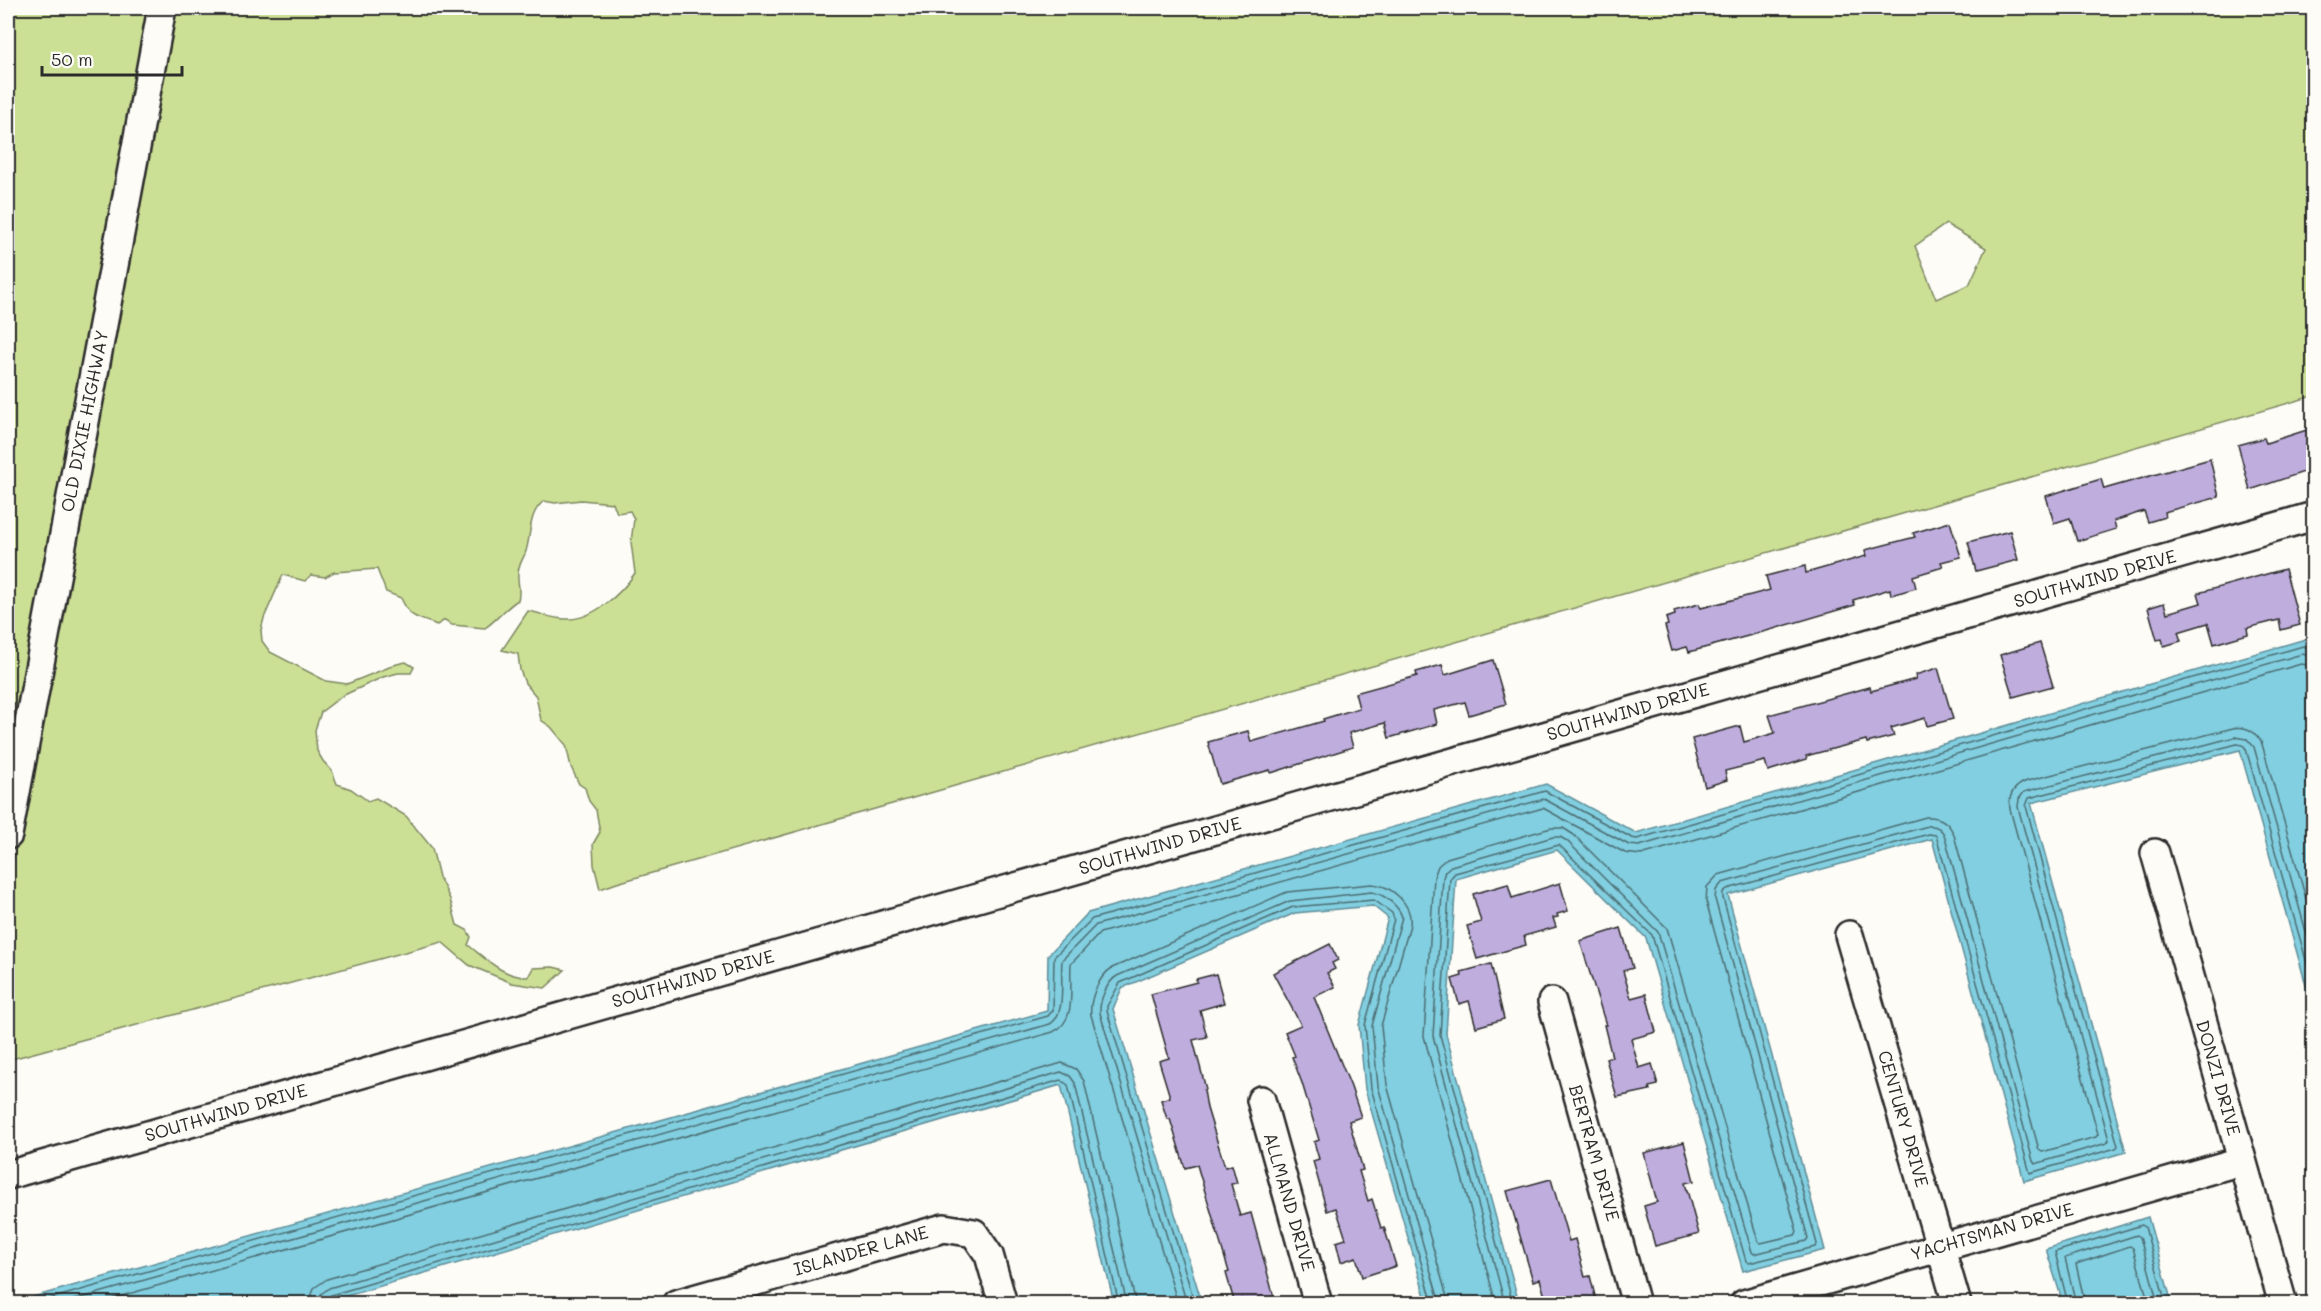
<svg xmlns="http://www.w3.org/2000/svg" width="2321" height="1311" font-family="Mali,sans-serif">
<rect width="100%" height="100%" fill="#fdfcf7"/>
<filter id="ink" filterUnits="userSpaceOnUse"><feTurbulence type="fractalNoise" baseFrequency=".0167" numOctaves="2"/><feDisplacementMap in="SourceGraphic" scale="12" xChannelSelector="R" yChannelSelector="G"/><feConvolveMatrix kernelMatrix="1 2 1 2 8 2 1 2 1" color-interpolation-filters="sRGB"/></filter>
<g filter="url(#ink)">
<path fill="#cce095" stroke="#7c8660" stroke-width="1.5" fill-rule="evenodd" d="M8,8H152L8,783Z
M172,8H2313V396L617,883L600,889L594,865L593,844L600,832L596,810L589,801L585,788L579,784L571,767L566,745L551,727L541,720L536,696L525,683L520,670L518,654L502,650L528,611C540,613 553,619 565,619C592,621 622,593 635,573L631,542L634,519L630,511L617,513L613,503L581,500L555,503L544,501C527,514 532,536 525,554C522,560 519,565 518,572C517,582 521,591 518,600C505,608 497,620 485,628L452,625L445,620L437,625C415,616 411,620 401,598L386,592L377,569L334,572L325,577L311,575L305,581L283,575L264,618L261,630L262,641L270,652L326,681L347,684L397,664L406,662L414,667L411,673H398L383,677L342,696L321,712L315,730L317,751L323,761L332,771L337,784L351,789L368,801L376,798L406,816L432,848L439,877L450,899L457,925L467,930L471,937L468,945C485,958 504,978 528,977L533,968L553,967L565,970L545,988L512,983L469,965L442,942L8,1060V888ZM1946,224L1986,248L1969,285L1936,299L1915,246Z"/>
<path fill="#81cfe0" stroke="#5f8d98" stroke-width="1.5" d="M2309,638L2314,652L2313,1010L2240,750L2031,803L2126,1152L2024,1181L1932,839L1728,895L1825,1250L1743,1271L1646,938L1557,850L1456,879L1446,1034L1519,1303H1427L1365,1089L1359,1025L1388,918L1373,906L1295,913L1122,988L1113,1009L1202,1303H1114L1061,1085L323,1303H12L1047,1011L1048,955L1088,913L1546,784L1636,833Z
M2148,1217L2172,1303H2063L2046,1249Z"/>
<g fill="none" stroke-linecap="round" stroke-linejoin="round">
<path stroke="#4d6d73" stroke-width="1.5" d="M32,1304L1048,1016L1053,1010L1054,957L1092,919L1545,791L1632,838L1637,839L2303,646L2314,649
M60,1304L1050,1024C1067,1015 1060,977 1062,960L1096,925L1544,799L1629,845L1639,846L2302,654L2314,657
M93,1304L1053,1032C1078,1021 1069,986 1071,964L1100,933L1543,808L1625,853L1641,855L2301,664L2314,666
M309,1304L314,1288L327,1279L1062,1063L1076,1069L1084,1081L1136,1304
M318,1304L321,1294L329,1288L1061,1072L1070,1076L1075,1083L1127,1304
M326,1304L327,1298L331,1295L1061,1080L1068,1085L1119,1304
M1178,1304L1091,1015C1089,999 1099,976 1112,968L1287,892L1372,884C1391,885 1413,904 1410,925L1381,1026L1387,1085L1449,1304
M1187,1304L1100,1013C1099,1001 1107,982 1117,976L1290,901L1372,892C1384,894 1399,906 1402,917L1372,1026L1378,1086L1440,1304
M1195,1304L1107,1011V1006L1120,983L1293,907L1374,900L1392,913L1394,919L1365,1025L1371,1088L1433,1304
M1496,1304L1424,1036L1434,877L1438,866L1447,858L1551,828H1563L1574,835L1667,928L1758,1241L1761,1243L1795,1235L1797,1232L1706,901L1707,887L1718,875L1926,817C1939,816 1949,822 1954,835L2039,1150L2042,1152L2096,1137L2098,1134L2010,809C2008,796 2014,786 2027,781L2233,728C2247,726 2256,731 2262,744L2314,927
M1505,1304L1433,1036L1443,878L1445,871L1451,866L1553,837H1560L1567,841L1658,932L1752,1252L1754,1254L1806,1241L1808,1238L1715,899L1716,890L1722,883L1928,826C1936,825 1942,829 1945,837L2033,1161L2035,1164L2107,1143L2109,1140L2018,807L2019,799L2024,792L2235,737L2247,739L2254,747L2314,960
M1513,1304L1440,1035L1450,879L1455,873L1559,845L1652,935L1746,1261L1749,1263L1815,1247L1817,1244L1723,898V892L1727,889L1929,834L1936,835L2030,1173L2116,1148L2118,1146L2026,806L2029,798L2237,744L2243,745L2246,749L2314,988
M2068,1304L2055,1252L2142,1225L2145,1227L2166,1304
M2076,1304L2065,1258L2137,1235L2140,1237L2158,1304
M2085,1304L2076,1264L2130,1246L2133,1248L2149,1304"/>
</g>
<path fill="#bfadde" stroke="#2b2b2b" stroke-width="1.5" d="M2313,428V469L2250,490L2238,445L2264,438L2266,443Z
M2210,459L2219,497L2164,512L2165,517L2148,522L2144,511L2114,521L2116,529L2077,541L2070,518L2054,523L2046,496L2101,479L2104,489Z
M1950,522L1961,557L1941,562L1943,567L1913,576L1916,588L1891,595L1890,589L1853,600L1855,605L1770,630L1689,652L1687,647L1672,651L1665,626L1668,625L1666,618L1675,615L1674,611L1699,604L1701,608L1770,590L1766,576L1805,566L1806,573L1866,556L1865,550L1915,537L1913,533Z
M2010,531L2018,560L1976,571L1968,542Z
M2285,569L2300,625L2281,630L2279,620L2247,628L2248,634L2214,644L2208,623L2178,632L2181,641L2164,646L2162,639L2157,640L2148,608L2164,603L2167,613L2201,603L2198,593Z
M2040,643L2053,686L2013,697L2000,655Z
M1493,660L1506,704L1469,715L1465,702L1434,710L1437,724L1389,738L1385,723L1349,733L1353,747L1271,773L1270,770L1220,784L1208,742L1248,731L1251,742L1324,721L1323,719L1359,708L1355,693L1417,676L1416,672L1442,665L1445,675Z
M1938,668L1953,719L1927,726L1925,718L1891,728L1894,736L1867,743L1866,740L1806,756L1807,759L1768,771L1765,761L1725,771L1727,780L1705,787L1692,739L1740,726L1744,742L1775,733L1769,715L1870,687L1871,691L1916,679L1915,675Z
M1560,883L1568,911L1557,914L1558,917L1553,918L1556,927L1524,936L1526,945L1477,959L1467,926L1481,922L1473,894L1508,884L1512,898Z
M1621,928L1633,968L1623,971L1631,998L1646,994L1656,1032L1631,1039L1639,1068L1652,1064L1658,1085L1649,1087L1650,1090L1617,1097L1606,1059L1612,1057L1604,1025H1606L1580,941Z
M1330,944L1338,960L1332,963L1335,969L1327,973L1335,987L1314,997L1351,1087L1361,1117L1349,1121L1363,1170L1359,1171L1368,1201L1372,1199L1381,1228L1384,1227L1396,1266L1362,1277L1356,1257L1341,1262L1336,1242L1346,1239L1336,1208L1327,1211L1323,1197L1313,1161L1319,1159L1314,1142L1319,1140L1302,1083L1292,1057L1295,1056L1285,1032L1301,1025L1273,973Z
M1491,964L1504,1019L1476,1027L1469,1001L1459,1004L1452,979L1462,976L1461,972Z
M1216,974L1224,1003L1200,1010L1207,1037L1193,1040L1206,1089L1204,1090L1207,1108L1225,1167L1232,1165L1237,1183L1231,1184L1240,1216L1251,1213L1275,1301L1267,1304H1243L1242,1299L1234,1301L1226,1273L1229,1272L1197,1165L1185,1168L1170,1119H1167L1161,1100L1170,1097L1159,1061L1169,1058L1151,994L1197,982L1196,979Z
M1684,1142L1694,1181L1685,1183L1699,1234L1655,1246L1644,1206L1657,1202L1644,1153Z
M1551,1179L1569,1241L1575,1239L1585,1277L1590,1276L1597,1304H1547L1540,1279L1533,1281L1507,1191Z"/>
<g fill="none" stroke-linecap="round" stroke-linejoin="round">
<g stroke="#2b2b2b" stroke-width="32">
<path id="minor" d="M8,835L162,8
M2155,853L2283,1304
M1849,935L1957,1304
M1552,1002L1636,1304
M1261,1100L1318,1304
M8,1175L2314,516
M676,1304L944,1228L974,1233L989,1255L1003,1304
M1744,1304L2241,1161"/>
</g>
<use href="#minor" stroke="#fdfcf7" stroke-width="27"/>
</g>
</g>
<g text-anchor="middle" stroke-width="6" stroke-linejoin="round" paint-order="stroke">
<g font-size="18" fill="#2b2b2b" stroke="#fdfcf7">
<text transform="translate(85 421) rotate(-79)" y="6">OLD DIXIE HIGHWAY</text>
<text transform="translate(2095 579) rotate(-16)" y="6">SOUTHWIND DRIVE</text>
<text transform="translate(1628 712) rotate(-16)" y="6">SOUTHWIND DRIVE</text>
<text transform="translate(1160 846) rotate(-16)" y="6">SOUTHWIND DRIVE</text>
<text transform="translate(693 979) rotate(-16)" y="6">SOUTHWIND DRIVE</text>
<text transform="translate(2218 1078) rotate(74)" y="6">DONZI DRIVE</text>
<text transform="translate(226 1113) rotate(-16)" y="6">SOUTHWIND DRIVE</text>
<text transform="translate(1903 1119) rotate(74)" y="6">CENTURY DRIVE</text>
<text transform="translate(1594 1153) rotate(74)" y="6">BERTRAM DRIVE</text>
<text transform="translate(1289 1202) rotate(74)" y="6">ALLMAND DRIVE</text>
<text transform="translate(1992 1232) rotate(-16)" y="6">YACHTSMAN DRIVE</text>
<text transform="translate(861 1251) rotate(-16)" y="6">ISLANDER LANE</text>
</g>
</g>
<rect width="2321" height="1311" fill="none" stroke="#fdfcf7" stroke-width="30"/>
<rect x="15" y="15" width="2291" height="1281" fill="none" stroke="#2b2b2b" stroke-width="2" filter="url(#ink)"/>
<path d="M42 66v9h140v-9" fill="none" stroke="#2b2b2b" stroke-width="3"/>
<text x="51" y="66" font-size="18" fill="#2b2b2b" stroke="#fdfcf7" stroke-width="4.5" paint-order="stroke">50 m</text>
</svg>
